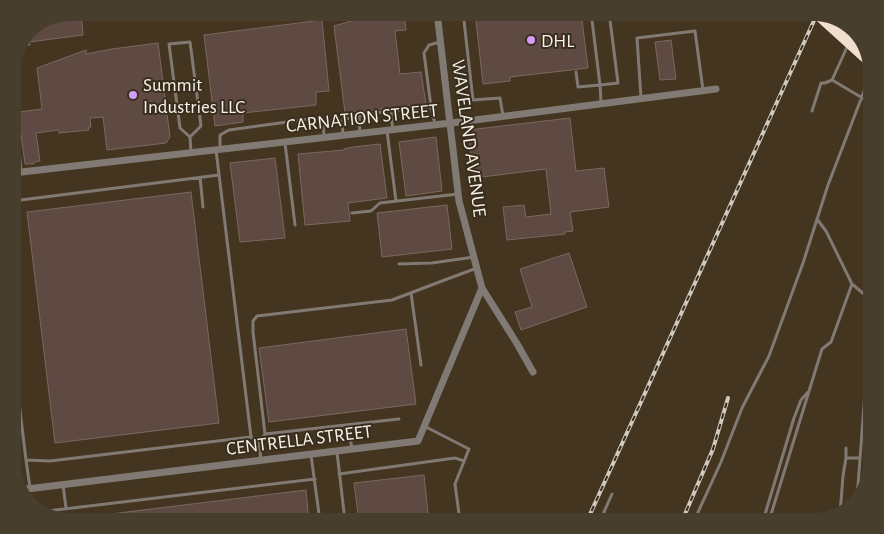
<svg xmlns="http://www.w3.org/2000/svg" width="884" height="534" font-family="'Alegreya Sans',sans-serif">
<rect width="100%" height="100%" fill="#392e1e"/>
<path fill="#43351f" d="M70,12H794L806,21L810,13L814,12L843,20L864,41L871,67V464L864,493L842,514L814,521H70L41,514L20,493L13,467V67L30,29Z"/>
<path fill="#5e4943" stroke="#7d6760" d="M70,12H81L83,35L29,42L30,45L22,46L30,29Z
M216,12H239V16L217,19Z
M475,12H581L588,68L510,77V81L483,84Z
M686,12H708V18L687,21Z
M404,13L406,30L395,31L400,74L421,72L426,104L345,113L334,26L351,21L371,17Z
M322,20L329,91L316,92V105L243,113V122L215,126L204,35Z
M671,40L676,79L660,80L655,42Z
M158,43L170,137L166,143L107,150L103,117L90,118L91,127H88L89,130L59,133V130L36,133L40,161L34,162V164H25L18,112L42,109L37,68L86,50V54L112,49Z
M570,118L576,171L604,168L609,207L570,212L573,231L565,232V234L507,240L503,207L524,205L526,217L551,214L546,169L474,178L468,130Z
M436,137L442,191L406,196L399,142Z
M380,144L387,198L348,203L350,221L305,225L298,154L344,150V149L353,147Z
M275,158L285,238L240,242L230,163Z
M191,192L219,423L55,443L27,212Z
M447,205L452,249L382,257L377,213Z
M569,253L587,307L521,330L515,312L532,307L520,269Z
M406,329L416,404L269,422L259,348Z
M424,475L429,522H359L354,483Z
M306,490L309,522H78V518Z"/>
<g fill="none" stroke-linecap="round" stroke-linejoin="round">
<path stroke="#817973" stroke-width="3" d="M463,12L473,100L500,98L503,116
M851,39L854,32
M576,72L578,87L600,85L591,12
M832,80L871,103
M641,98L637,38L695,31L703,90
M601,102L600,85L618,83L609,12
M812,111L821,83H825L832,80L848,45
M392,112L391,117L393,129
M359,116L360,133
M435,124L431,107L424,53L429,45L440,42
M13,126L16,127L17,130L21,171
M387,131L396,201
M343,135L342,121C353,113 414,109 431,107
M190,137L201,126L190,42L169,44L180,128L190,137L191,152
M285,143L295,225
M220,149V135L229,130L317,118L323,123L324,136
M216,150L251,437L259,444L261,460
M871,170V167
M200,177L203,207
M13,201L219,175
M352,213L371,211L380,203L458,194
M817,219L826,231L852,284L871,300
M13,227L15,248
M399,264L432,263L474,257
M411,293L421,365
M13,353L26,460L50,461L251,437
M348,425L352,449
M424,426L469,449L455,484L460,521
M265,434L399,419
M259,444L265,434L253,332V321L257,316L392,300L442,281L477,268
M337,452L345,521
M311,455L320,521
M846,458H860
M26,460L30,488
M339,474L455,458L464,461
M63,485L66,508
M857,499L871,311
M39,512L315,479
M840,514L843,476L846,458V448
M600,521L612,494
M694,521L721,462L742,408L769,356L803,263L828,185L871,73
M763,521L794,418L801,400L808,392
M769,521L822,349L831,342L852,284"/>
<path stroke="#817973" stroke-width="7" d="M437,12L459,201L482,288L516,342L533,372
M13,173L451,123L716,89
M19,490L418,441L482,288"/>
<g stroke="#d0c9bd" stroke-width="4">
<path id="rail" d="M587,521L817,14
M682,521L713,449L728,398"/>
</g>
<use href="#rail" stroke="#392e1e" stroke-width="2" stroke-dasharray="5.5" stroke-linecap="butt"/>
<path stroke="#f2dece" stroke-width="12" d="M817,13L870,61"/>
</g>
<g fill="#d29dfd" stroke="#392e1e" stroke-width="2">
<circle cx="531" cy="40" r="5"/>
<circle cx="133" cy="95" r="5"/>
</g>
<g text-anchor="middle" stroke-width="4" stroke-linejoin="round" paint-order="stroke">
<g font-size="19" fill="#f8f2e7" stroke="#392e1e" text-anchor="start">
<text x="541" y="47">DHL</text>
<text x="143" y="91">Summit<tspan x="143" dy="22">Industries LLC</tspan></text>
</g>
<g font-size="19" fill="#f8f2e7" stroke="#392e1e">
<text transform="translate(362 117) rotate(-6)" y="7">CARNATION STREET</text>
<text transform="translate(470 138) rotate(82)" y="7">WAVELAND AVENUE</text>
<text transform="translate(299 439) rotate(-7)" y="7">CENTRELLA STREET</text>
</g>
</g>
<path d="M0 0H884V534H0ZM70 21H814A49 49 0 0 1 863 70V464A49 49 0 0 1 814 513H70A49 49 0 0 1 21 464V70A49 49 0 0 1 70 21Z" fill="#483e2e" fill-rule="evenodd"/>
</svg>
